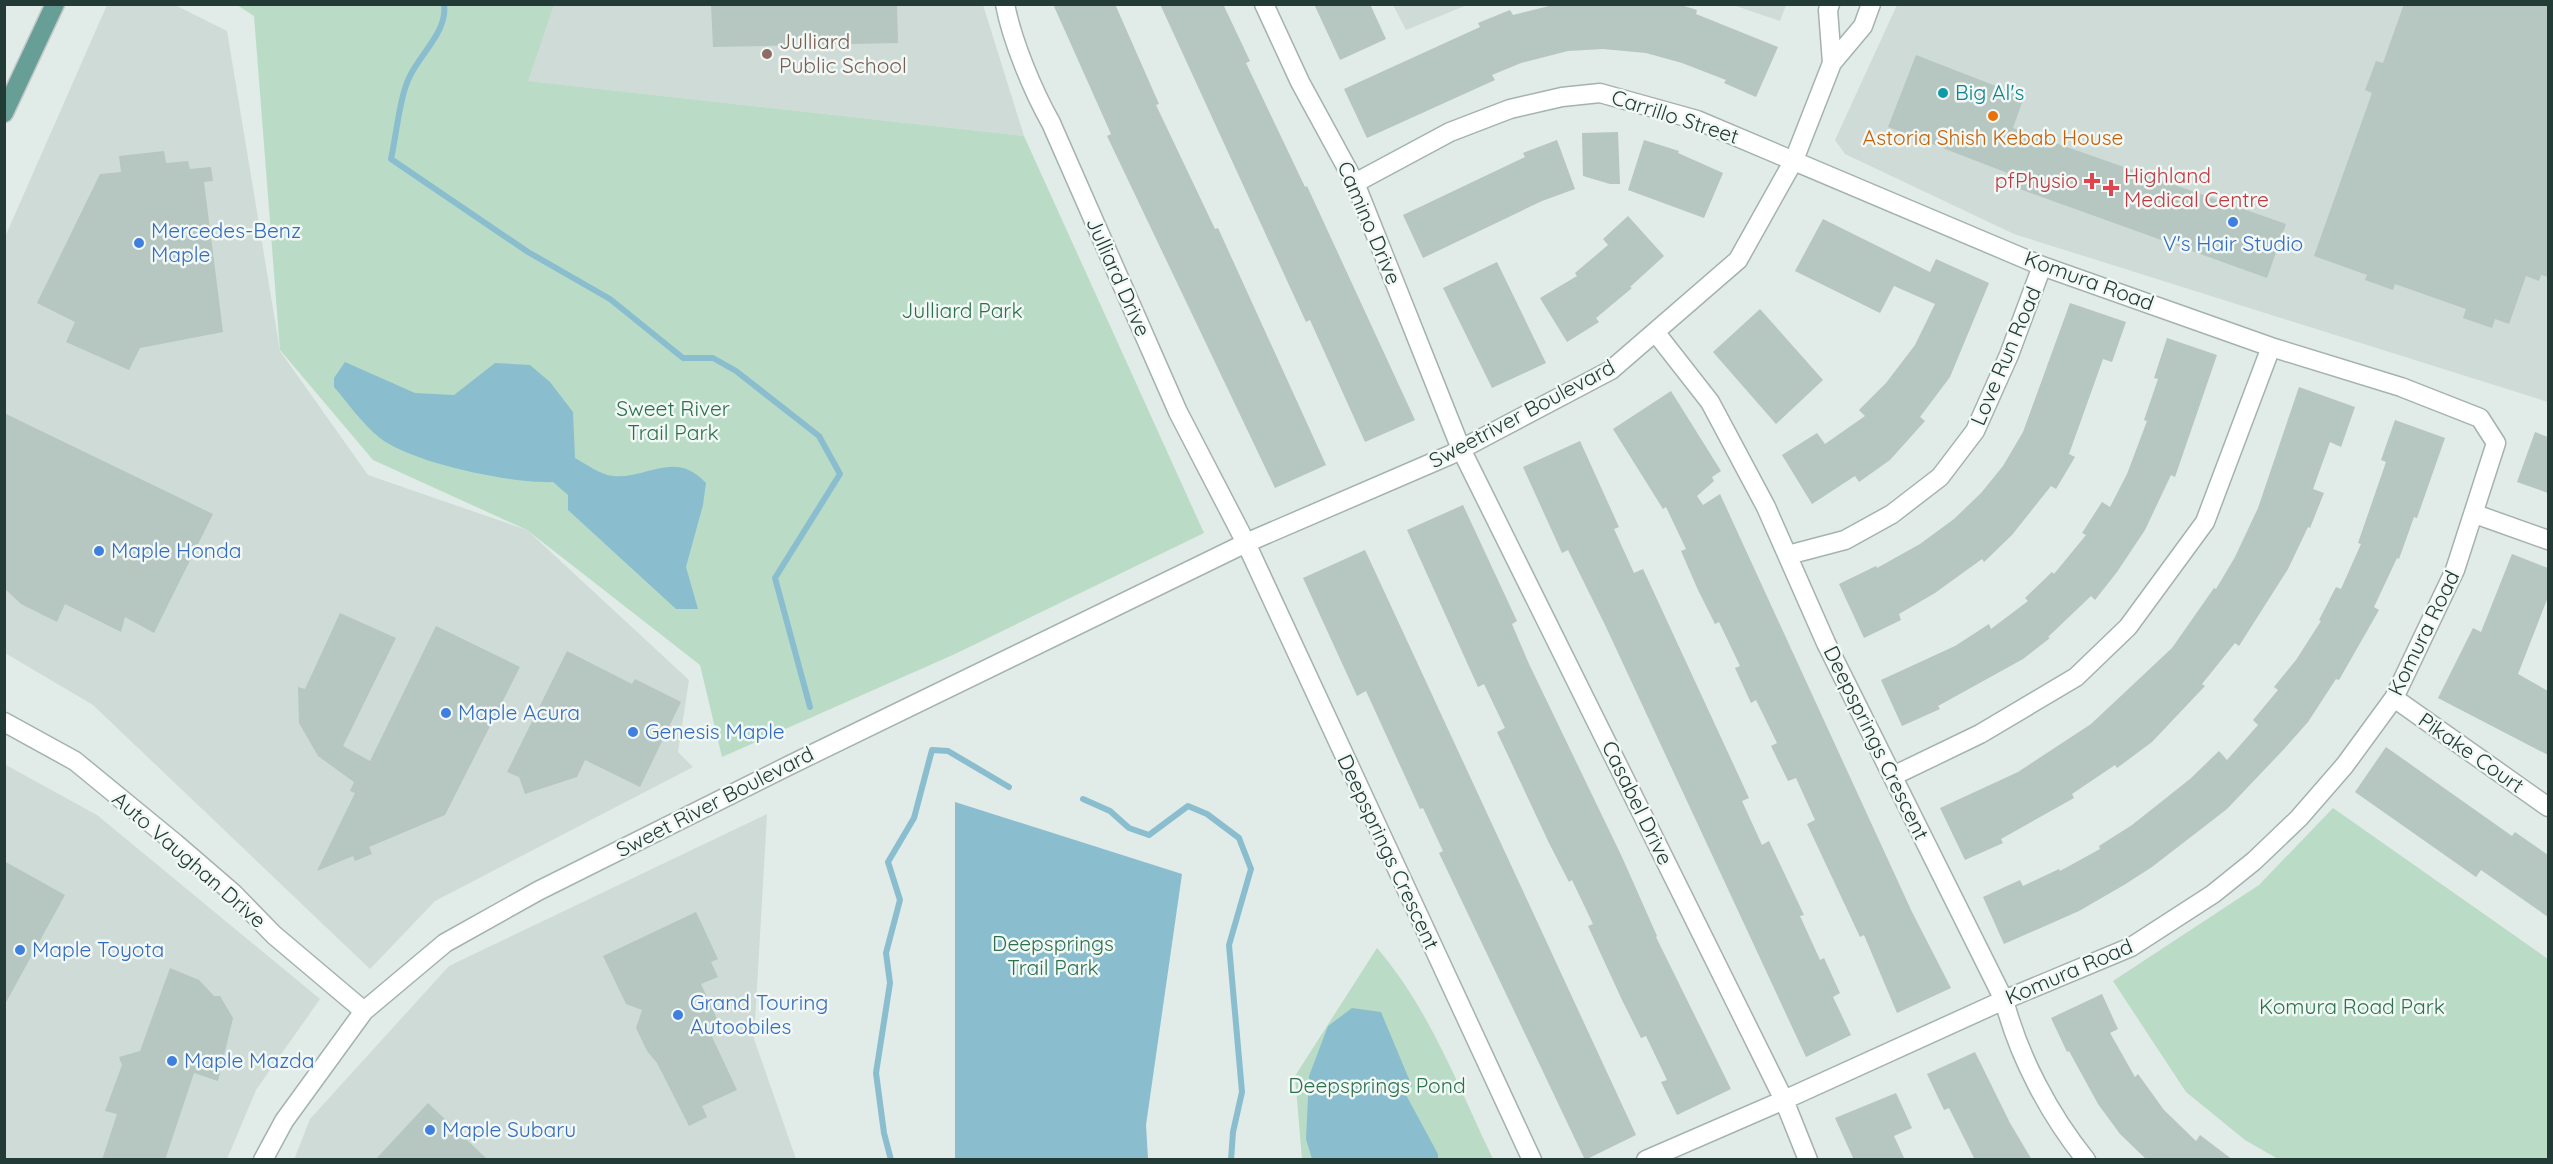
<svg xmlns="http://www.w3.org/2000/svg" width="2553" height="1164" font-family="Quicksand,sans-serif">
<rect width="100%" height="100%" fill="#e1ebe7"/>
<path fill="#cfdbd6" d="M107,5H175L227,31L280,351L368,475L527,530L689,680L678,752L693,767L435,901L370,969L93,705L5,653V237Z
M554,5H983L1024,136L527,81Z
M1393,5H1467L1406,30Z
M1733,5H1786L1780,21Z
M1897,5H2548V402L2014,234L1845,154L1835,140Z
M4,764L97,815L320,999L256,1090L227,1159H5Z
M767,814L754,1039L796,1159L294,1160L310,1119L449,966Z"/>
<path fill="#badcc6" d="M237,5H554L528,81L1024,136L1204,533L955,654L722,757L700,665L527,530L373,460L280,350L254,16Z
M2333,808L2548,959V1159H2278L2245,1140L2186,1092L2113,981L2259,885Z
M1377,948C1429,1008 1459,1088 1493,1159H1302L1295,1076Z"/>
<path fill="#8abecf" d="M345,362L415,393L454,395L495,363L530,365L550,382L573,412L575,458C586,464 601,475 613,476C648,479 675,449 706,483L703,505L686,567L698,609H676L568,510V495L553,482C513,484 412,463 380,438C363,425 348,403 334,387V378Z
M955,802L1182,874L1146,1125L1148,1159H955Z
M1352,1008L1381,1012L1412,1086L1405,1093L1438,1154V1159H1312L1306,1139L1309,1076L1328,1026Z"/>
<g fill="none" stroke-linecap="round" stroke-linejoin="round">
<path stroke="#8abecf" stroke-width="6" d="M444,4C448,31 420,54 410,76C400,94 396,137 391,159L528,252L610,299L683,358H713L736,371L819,436L840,474L775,578L810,707
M1083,799L1110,811L1129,828L1149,835L1188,806L1207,814L1239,838L1251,869L1229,945L1242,1092L1233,1132L1231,1160
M891,1160L884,1133L876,1073L890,983L886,953L900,900L888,862L914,818L932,750L948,751L1009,787"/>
</g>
<path fill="#b6c6c0" d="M711,4H897L898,43L713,47Z
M1053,4H1115L1159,104L1156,105L1215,229L1218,228L1326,465L1275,488L1107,136L1111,134Z
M1160,4H1223L1250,61L1246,63L1305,187L1307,186L1415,420L1365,442L1310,320L1306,322Z
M1314,4H1370L1386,39L1340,60Z
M1557,4H1678L1697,10L1696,14L1778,47L1756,97L1724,83L1726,80L1682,63L1646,53L1603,49L1568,51L1521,63L1492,75L1495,80L1367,138L1344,89L1480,27L1478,23L1510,10L1513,15Z
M2404,4H2548V277L2541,275L2539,281L2526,276L2509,324L2495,319L2492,328L2463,318L2466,309L2395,284L2393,290L2365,280L2367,275L2314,256L2372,93L2365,90L2376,61L2383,63Z
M1916,55L2024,97L2013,128L2286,224L2267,278L2014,187L2018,177L1888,127Z
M1618,132L1620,184H1610L1583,176L1582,133Z
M1557,140L1575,189L1542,201L1423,258L1403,215L1525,157L1523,153Z
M1644,140L1679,151L1678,153L1723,173L1704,218L1628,190Z
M164,151L166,163L188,161L190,169L211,167L213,181L204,182L223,332L140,348L129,370L66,342L75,322L37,303L100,174L121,172L119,156Z
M1628,216L1664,256L1630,287L1632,288L1596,318L1599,322L1567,342L1540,298L1577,276L1575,273L1608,245L1603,239Z
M1823,219L1930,272L1936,259L1989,283L1950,377L1920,417L1925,421L1890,460L1859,482L1855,476L1812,504L1782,455L1817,433L1825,444L1865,416L1859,410L1886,383L1915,345L1935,304L1894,286L1880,313L1795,271Z
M1497,262L1546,363L1492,388L1443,288Z
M2070,303L2126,322L2112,362L2103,359L2069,454L2075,457L2056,489L2051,486L2012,535L1984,562L1982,559L1935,593L1899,614L1901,620L1864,638L1839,584L1876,566L1877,568L1920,544L1954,519L1981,493L2003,466L2023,432Z
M1760,309L1823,380L1776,424L1713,352Z
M2167,338L2217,355L2175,477L2171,475L2145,530L2117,572L2095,600L2091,596L2048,637L2050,638L2023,659L1938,706L1940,709L1902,726L1881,680L1955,646L1989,624L1991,629L2028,601L2025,598L2052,572L2054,574L2086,535L2082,533L2102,502L2110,507L2127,474L2147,421L2144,420L2158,379L2154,378Z
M2299,387L2355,407L2341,447L2330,442L2313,489L2324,493L2310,528L2308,527L2288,569L2239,646L2235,643L2202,684L2205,686L2152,742L2117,768L2115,765L2072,794L2074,798L2001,839L2003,843L1965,860L1940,808L2018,772L2091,724L2172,648L2214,588L2216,589L2235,557L2258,508Z
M1671,391L1721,471L1712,477L1714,481L1697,496L1703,505L1720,494L1912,912L1951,988L1897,1013L1864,935L1860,937L1807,824L1815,820L1796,778L1788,781L1771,746L1777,743L1756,700L1751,703L1735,668L1740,666L1719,622L1715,624L1698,590L1681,551L1686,549L1666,507L1663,509L1613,429Z
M4,413L213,514L154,633L125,617L121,632L65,604L57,622L21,604L4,588Z
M2395,420L2445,438L2417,518L2414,517L2399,559L2397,558L2374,607L2379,610L2339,680L2336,679L2308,722L2285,748L2227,809L2152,867L2124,885L2079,911L2004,944L1983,897L2020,880L2023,886L2059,869L2060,871L2100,849L2099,846L2132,825L2190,779L2219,751L2227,760L2258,725L2253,720L2278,690L2274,687L2296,660L2321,621L2319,620L2336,587L2341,589L2361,544L2358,543L2386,462L2381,460Z
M2535,432L2548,437V493L2517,482Z
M1580,441L1619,527L1614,529L1634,573L1643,569L1749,798L1742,801L1762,845L1769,841L1804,915L1800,916L1820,960L1824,958L1840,993L1833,997L1851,1035L1806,1057L1606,627L1568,550L1562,553L1523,467Z
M1463,505L1517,621L1512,624L1529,664L1622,857L1657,936L1656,937L1731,1089L1677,1115L1661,1082L1667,1080L1646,1036L1641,1038L1622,1000L1588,926L1593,924L1572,880L1569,882L1549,843L1497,732L1505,728L1484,684L1478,687L1407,530Z
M1365,550L1636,1135L1585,1160L1439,853L1443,851L1423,808L1420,809L1366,691L1357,696L1303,578Z
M2512,554L2548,568V597L2518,674L2548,691V755L2438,698L2473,628L2481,632Z
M340,613L396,638L343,746L370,761L436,626L520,667L445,815L369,847L372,854L355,861L353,856L317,871L355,793L350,791L354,782L318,756L299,723L298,687L305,689Z
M567,651L632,684L635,679L681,702L640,787L585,760L577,777L525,794L519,777L507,772Z
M2386,747L2512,836L2515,832L2548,855V917L2481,870L2476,877L2355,792Z
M4,861L65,895L4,1006Z
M696,912L718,959L711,962L718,977L701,984L717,1019L706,1024L737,1090L702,1106L707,1117L689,1126L657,1063L647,1051L636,1028L642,1010L626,1004L603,956Z
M170,968L199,980L214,996H220L233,1018L218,1081L194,1073L165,1160H102L117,1114L105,1111L122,1065L119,1057L140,1051Z
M2102,994L2118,1029L2110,1033L2135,1077L2138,1074L2164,1110L2196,1141L2200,1135L2233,1160H2147L2120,1134L2098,1104L2069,1051L2067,1052L2051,1018Z
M1975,1052L2010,1123L2032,1160H1975L1949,1108L1944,1110L1927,1074Z
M1896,1093L1912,1128L1894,1136L1905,1160H1854L1835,1118Z
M428,1103L488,1160H375Z"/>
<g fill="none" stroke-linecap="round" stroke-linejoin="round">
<g stroke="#a4b3ae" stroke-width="21">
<path id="minor" d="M1005,4C1012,41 1033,91 1051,123L1178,412L1246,543L1532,1160
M1264,4L1300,82L1355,183L1461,449L1784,1100L1808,1160
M1830,4L1828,10L1832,63
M1355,183L1450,132L1510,109L1562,97L1600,93L1697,120L2042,266L2271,347L2401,387L2480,418L2496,443L2455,570L2394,698L2345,765L2299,818L2254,861L2213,894L2131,947L2004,1000L1784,1100L1646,1160
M1656,333L1710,402L1766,507L1826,643L2004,1000C2019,1057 2049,1114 2086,1160
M2475,514L2548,540
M1788,555L1845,540L1892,514L1940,477L1975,431L2009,355L2042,266
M2394,698L2548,807
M4,722L75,761L175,843L233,893L274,935L364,1011
M1893,776L1980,734L2076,677L2128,627L2205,522L2271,347
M263,1160L284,1121L364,1011L445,943L538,891L790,765L1246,543L1450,455L1611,370L1738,260L1794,160L1832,63L1863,26L1871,4"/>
</g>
<g stroke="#c1c8c7" stroke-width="21">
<path id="major" d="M4,113L55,4"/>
</g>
<use href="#minor" stroke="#fff" stroke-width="18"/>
<use href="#major" stroke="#679f96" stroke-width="18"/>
</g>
<circle fill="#8d6e63" stroke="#f1f8f5" stroke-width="2" cx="767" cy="54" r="6"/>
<circle fill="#0f9aa8" stroke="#f1f8f5" stroke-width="2" cx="1943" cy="93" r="6"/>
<circle fill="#e8710a" stroke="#f1f8f5" stroke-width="2" cx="1993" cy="116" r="6"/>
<g fill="#e0444e" stroke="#f1f8f5" stroke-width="2">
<path d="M2089 172h6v6h6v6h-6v6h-6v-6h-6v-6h6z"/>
<path d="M2108 179h6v6h6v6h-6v6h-6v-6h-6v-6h6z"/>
</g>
<g fill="#3f7fe0" stroke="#f1f8f5" stroke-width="2">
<circle cx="2233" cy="222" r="6"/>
<circle cx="139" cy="243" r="6"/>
<circle cx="99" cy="551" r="6"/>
<circle cx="446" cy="713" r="6"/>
<circle cx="633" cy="732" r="6"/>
<circle cx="20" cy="950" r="6"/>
<circle cx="678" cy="1015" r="6"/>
<circle cx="172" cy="1061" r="6"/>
<circle cx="430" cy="1130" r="6"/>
</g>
<g text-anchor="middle" stroke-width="5" stroke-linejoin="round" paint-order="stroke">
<g font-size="21" fill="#785e54" stroke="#f1f8f5" text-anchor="start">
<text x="779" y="49">Julliard<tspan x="779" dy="24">Public School</tspan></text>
</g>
<g font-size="21" fill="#0d838f" stroke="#f1f8f5" text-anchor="start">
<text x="1955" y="100">Big Al's</text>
</g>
<g font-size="21" fill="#223b36" stroke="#f1f8f5">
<text transform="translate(1675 117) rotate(18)" y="7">Carrillo Street</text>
<text transform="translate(1369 223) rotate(67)" y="7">Camino Drive</text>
<text transform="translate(1118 277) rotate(66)" y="7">Julliard Drive</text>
<text transform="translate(2089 281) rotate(20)" y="7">Komura Road</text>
<text transform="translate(2006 356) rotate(-67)" y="7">Love Run Road</text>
<text transform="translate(1522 414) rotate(-28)" y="7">Sweetriver Boulevard</text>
<text transform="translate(2424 633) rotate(-64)" y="7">Komura Road</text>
<text transform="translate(1876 743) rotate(64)" y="7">Deepsprings Crescent</text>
<text transform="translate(2471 753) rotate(35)" y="7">Pikake Court</text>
<text transform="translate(715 802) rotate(-27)" y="7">Sweet River Boulevard</text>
<text transform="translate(1637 803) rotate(64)" y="7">Casabel Drive</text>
<text transform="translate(1388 852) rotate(65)" y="7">Deepsprings Crescent</text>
<text transform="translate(189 860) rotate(41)" y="7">Auto Vaughan Drive</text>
<text transform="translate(2069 972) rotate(-23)" y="7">Komura Road</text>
</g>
<g font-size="21" fill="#c56008" stroke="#f1f8f5">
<text x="1993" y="145">Astoria Shish Kebab House</text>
</g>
<g font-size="21" fill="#be3a42" stroke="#f1f8f5" text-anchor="start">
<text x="2124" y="183">Highland<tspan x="2124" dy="24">Medical Centre</tspan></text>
<text x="2078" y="188" text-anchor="end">pfPhysio</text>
</g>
<g font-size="21" fill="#366cbe" stroke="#f1f8f5" text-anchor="start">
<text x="151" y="238">Mercedes-Benz<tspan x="151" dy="24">Maple</tspan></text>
<text x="2233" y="251" text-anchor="middle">V's Hair Studio</text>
<text x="111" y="558">Maple Honda</text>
<text x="458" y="720">Maple Acura</text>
<text x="645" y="739">Genesis Maple</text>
<text x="32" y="957">Maple Toyota</text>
<text x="690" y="1010">Grand Touring<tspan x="690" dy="24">Autoobiles</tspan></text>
<text x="184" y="1068">Maple Mazda</text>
<text x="442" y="1137">Maple Subaru</text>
</g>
<g font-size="21" fill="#2d704d" stroke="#f1f8f5">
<text x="962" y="318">Julliard Park</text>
<text x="673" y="416">Sweet River<tspan x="673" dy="24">Trail Park</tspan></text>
<text x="1053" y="951">Deepsprings<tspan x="1053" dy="24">Trail Park</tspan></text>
<text x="2352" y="1014">Komura Road Park</text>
<text x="1377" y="1093">Deepsprings Pond</text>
</g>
</g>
<rect width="2553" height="1164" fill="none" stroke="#223b36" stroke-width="12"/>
</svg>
